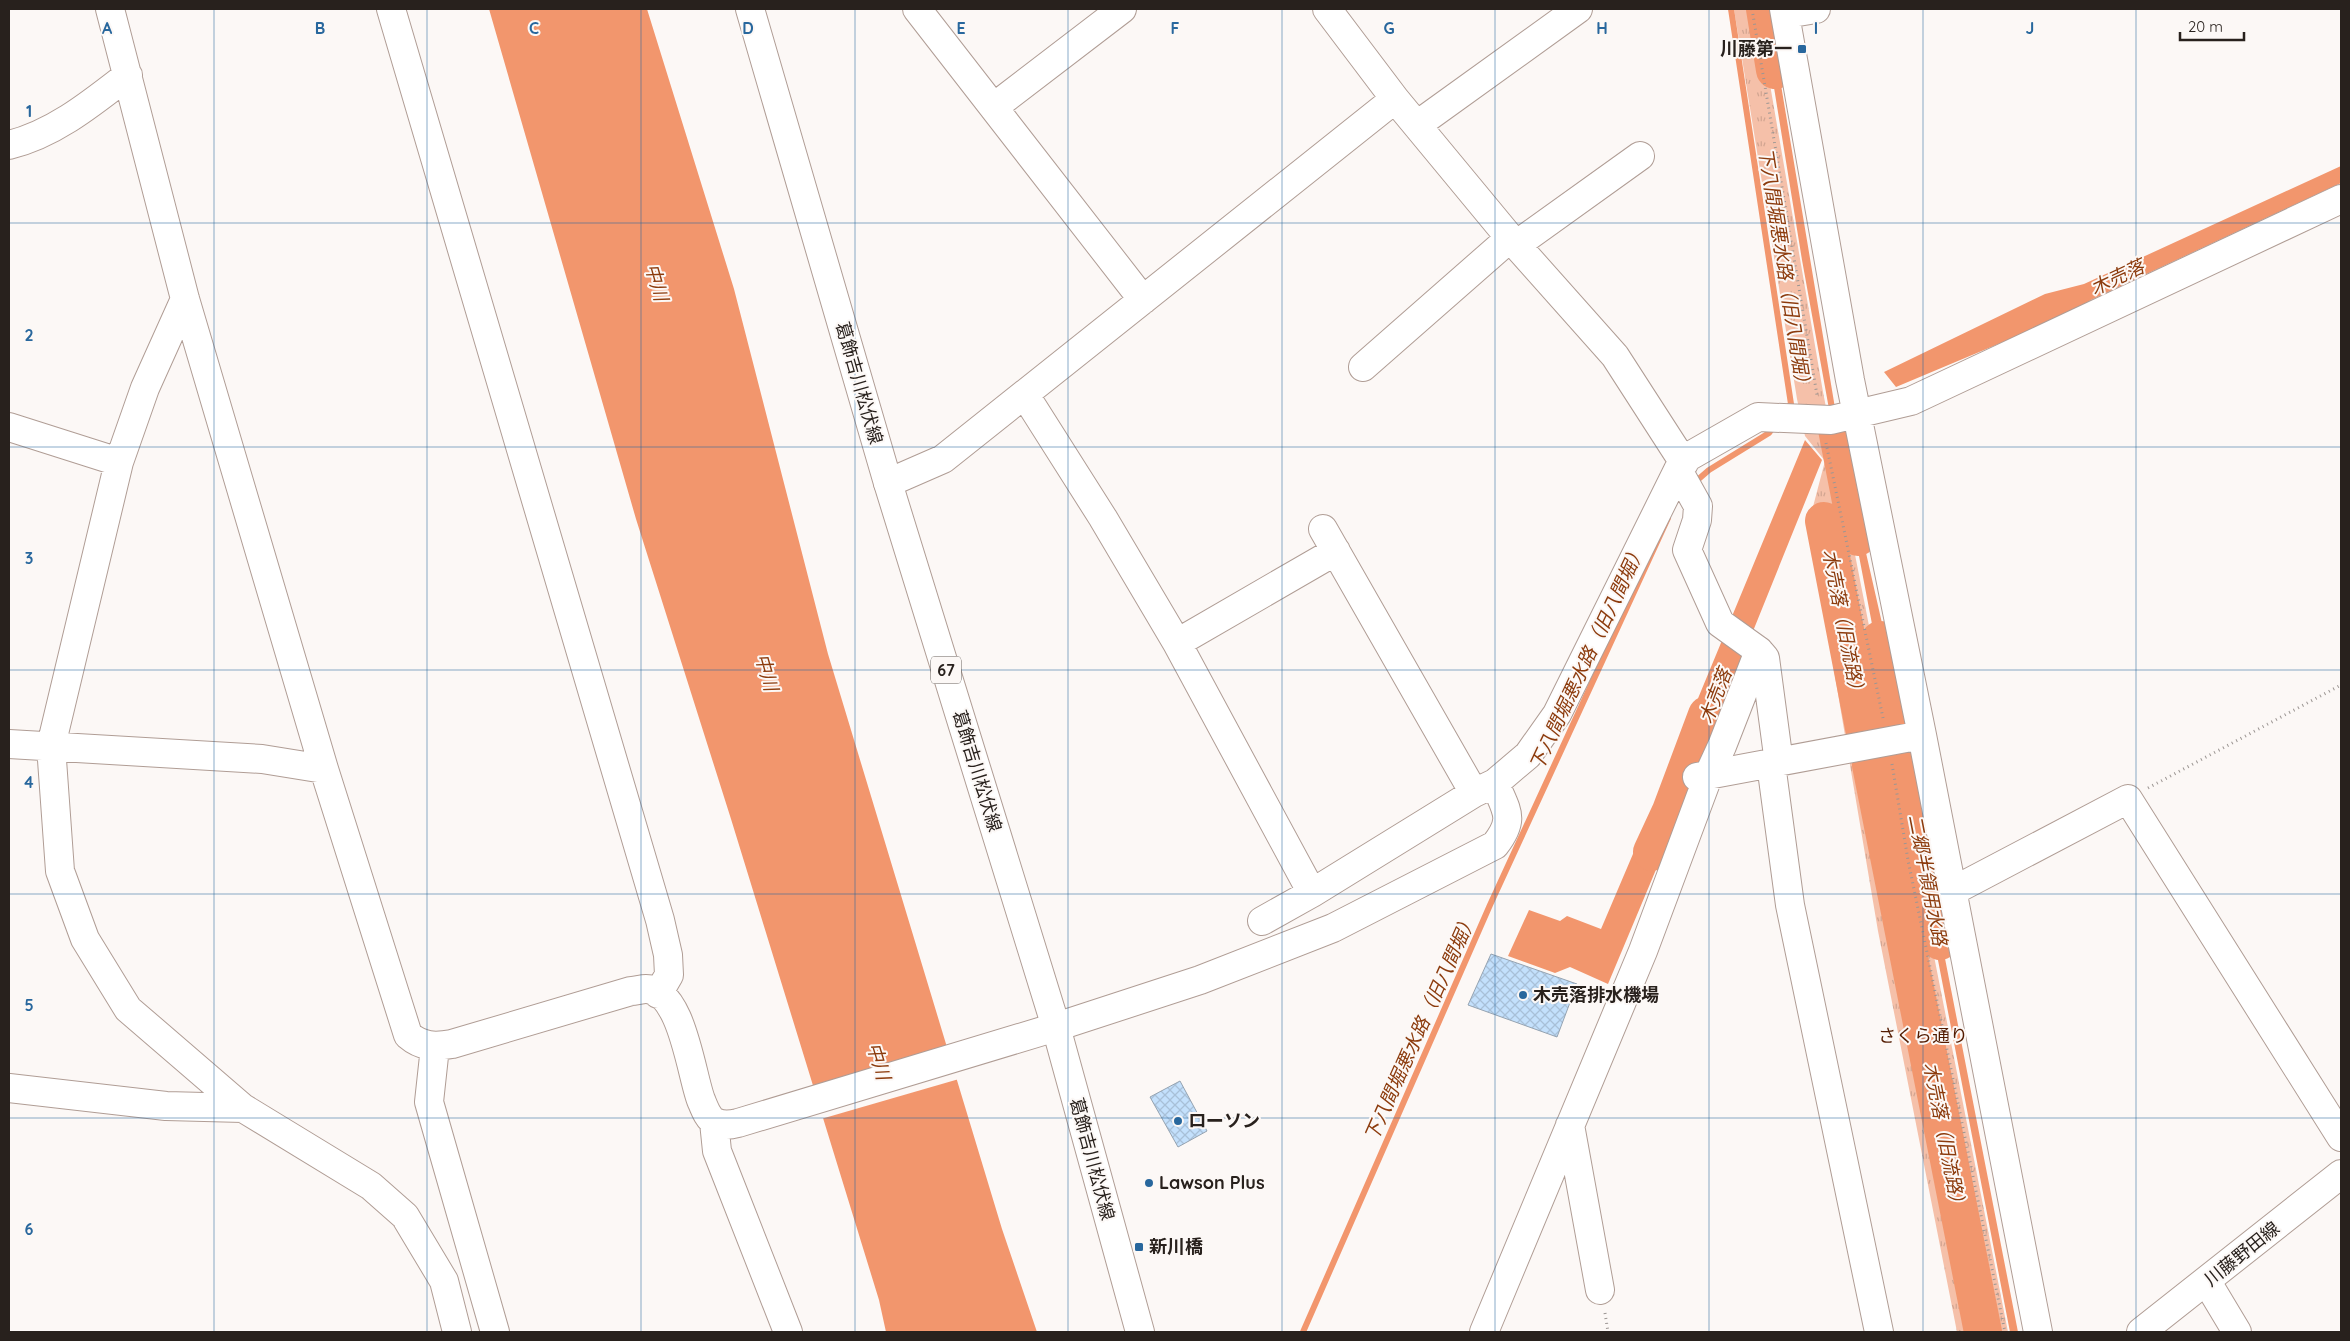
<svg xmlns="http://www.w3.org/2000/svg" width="2350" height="1341" font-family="Quicksand,'Noto Sans JP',sans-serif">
<defs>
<pattern id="grass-tufts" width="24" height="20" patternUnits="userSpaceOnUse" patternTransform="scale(1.25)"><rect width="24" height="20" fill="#f5c0a9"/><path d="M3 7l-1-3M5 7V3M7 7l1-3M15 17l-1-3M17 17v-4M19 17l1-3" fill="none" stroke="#d2a591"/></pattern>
<pattern id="building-cross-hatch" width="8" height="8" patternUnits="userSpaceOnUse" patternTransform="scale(1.25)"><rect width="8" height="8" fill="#c3e0fc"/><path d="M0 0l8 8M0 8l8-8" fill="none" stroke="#a8c0d8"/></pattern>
</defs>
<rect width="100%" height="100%" fill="#fcf8f6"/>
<path fill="url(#grass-tufts)" d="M1734,9H1757L1823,392L2008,1332H1957L1878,931L1809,522L1825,461L1805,436L1797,399Z"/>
<path fill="#f2966d" d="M489,9H647L734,289L828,654L1002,1229L1037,1332H886L879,1300L731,819L636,519Z
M1770,19L1835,408L1829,409L1802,260L1763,20Z
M2341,166V183L2091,300L2058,319L1896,387L1884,372L2045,294L2084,284Z
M1805,440L1822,460L1701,760L1670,766Z
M1851,487L1897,689L1885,692L1846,488Z
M1904,789L1914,792L1930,879L1922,881Z
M1677,804L1681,810L1608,984L1570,967L1555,973L1508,956L1529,910L1560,921L1567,916L1601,929L1653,807Z
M1932,892L2018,1332H2010L1925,893Z"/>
<path fill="#fcf8f6" d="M950,1047L959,1079L821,1119L812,1088Z"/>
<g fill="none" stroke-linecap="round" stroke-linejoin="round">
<path stroke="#f2966d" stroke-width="6" d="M1731,9L1791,404L1785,411
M1694,483L1709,470L1769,433L1775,425
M1303,1332L1490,905L1668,518"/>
<path stroke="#f2966d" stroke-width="38" d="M1765,9L1775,70
M1837,429L1858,537
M1824,521L1864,728
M1880,640L1940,941
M1871,765L1983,1332
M1652,852L1671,811L1707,715"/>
</g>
<path fill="url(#building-cross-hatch)" stroke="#95a3b1" d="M1491,954L1577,984L1557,1037L1468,1005Z
M1180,1081L1207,1131L1178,1147L1150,1097Z"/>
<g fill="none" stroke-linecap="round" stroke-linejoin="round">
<g stroke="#b09d95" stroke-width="30">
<path id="minor" d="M110,9L185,299L324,769L408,1035C422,1047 435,1047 452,1044L631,991C636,991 641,989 646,989C682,989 691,1074 701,1100C704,1107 708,1119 715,1122C723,1126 730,1125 738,1123L1056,1027L1200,980L1333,928L1495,845C1516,818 1506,811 1495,783
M391,9L660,920L668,955L669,975L658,994
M917,9L1143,300
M1327,9L1395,99L1510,238L1615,356L1684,463
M1784,9L1850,380L1922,735L2038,1332
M1786,14L1816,9
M994,107L1122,9
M1417,125L1578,9
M9,145C54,134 92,103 128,75
M1516,245L1640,156
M185,299L145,388L119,462L51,746L60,871L85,939L128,1009L243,1108L371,1186L405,1216L444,1281L457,1332
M1363,367L1510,238
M1025,395L1103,518L1177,643L1312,893
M9,427L119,462
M1678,470L1698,506L1697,520L1687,550L1720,623L1759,651L1765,658L1779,763
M888,483L943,459L1395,99
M1323,529L1474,793
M1177,643L1336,551
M9,744L262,759L324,769
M1771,764L1790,905L1879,1332
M1697,777L1922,735
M1953,891L2128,799L2341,1137
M1262,921L1312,893L1474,793L1495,783L1528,755L1557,714L1678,470L1688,457L1758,417L1831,420L1911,401L2341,199
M435,1047L429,1102L495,1332
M9,1088L166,1106L243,1108
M714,1122L717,1151L788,1332
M1570,1125L1600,1290
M2207,1282L2237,1332
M1484,1332L1643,951L1709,774L1722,746L1759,651"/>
</g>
<g stroke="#b09d95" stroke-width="30">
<path id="major" d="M750,9L888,483L1056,1027L1140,1332
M2141,1332L2341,1174"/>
</g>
<path stroke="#9c9693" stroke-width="3" stroke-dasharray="1 4" stroke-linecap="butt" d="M1752,9L1817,395
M1826,443L1883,718
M1892,764L1908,860L2005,1332
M2148,788L2341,685
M1605,1313L1608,1332"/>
<use href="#minor" stroke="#fff" stroke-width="28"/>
<use href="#major" stroke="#fff" stroke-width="28"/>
</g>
<path fill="none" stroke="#28679d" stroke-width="1" stroke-opacity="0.55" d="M214,9V1332M427,9V1332M641,9V1332M855,9V1332M1068,9V1332M1282,9V1332M1495,9V1332M1709,9V1332M1923,9V1332M2136,9V1332M9,223H2341M9,447H2341M9,670H2341M9,894H2341M9,1118H2341"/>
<g fill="#28679d" stroke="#fcf8f6" stroke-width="2">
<rect x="1797" y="44" width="10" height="10" rx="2.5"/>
<circle cx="1523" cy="995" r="5"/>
<circle cx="1178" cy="1121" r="5"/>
<circle cx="1149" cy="1183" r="5"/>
<rect x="1134" y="1242" width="10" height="10" rx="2.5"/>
</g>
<g text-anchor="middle" stroke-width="4" stroke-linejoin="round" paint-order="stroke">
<rect fill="#fcf8f6" stroke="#68625e" stroke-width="1" x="931" y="656.5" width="30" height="27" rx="4"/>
<g font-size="16" font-weight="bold" fill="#28211d">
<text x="946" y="676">67</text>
</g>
<g font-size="18" font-weight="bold" fill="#28211d" stroke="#fcf8f6" text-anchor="start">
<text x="1792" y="55" text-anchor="end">川藤第一</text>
<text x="1533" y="1001">木売落排水機場</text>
<text x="1188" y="1127">ローソン</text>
<text x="1159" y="1189">Lawson Plus</text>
<text x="1149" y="1253">新川橋</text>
</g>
<g font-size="18" fill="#28211d" stroke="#fcf8f6">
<text transform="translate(859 383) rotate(74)" y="6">葛飾吉川松伏線</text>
<text transform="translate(977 771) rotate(73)" y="6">葛飾吉川松伏線</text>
<text transform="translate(1092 1159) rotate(75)" y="6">葛飾吉川松伏線</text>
<text transform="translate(2242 1254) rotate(-39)" y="6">川藤野田線</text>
</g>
<g font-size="18" fill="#531b00" stroke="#fcf8f6">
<text x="1923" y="1042">さくら通り</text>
</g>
<g font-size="19" font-style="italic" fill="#8c3b0d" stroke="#fcf8f6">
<text transform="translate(1785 270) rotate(81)" y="7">下八間堀悪水路（旧八間堀）</text>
<text transform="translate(2117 277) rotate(-25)" y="7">木売落</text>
<text transform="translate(657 282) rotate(74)" y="7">中川</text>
<text transform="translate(1844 624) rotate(79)" y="7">木売落（旧流路）</text>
<text transform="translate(1587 657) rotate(-65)" y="7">下八間堀悪水路（旧八間堀）</text>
<text transform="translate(767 672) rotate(74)" y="7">中川</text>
<text transform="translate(1715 696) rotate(-69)" y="7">木売落</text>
<text transform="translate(1928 880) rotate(79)" y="7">二郷半領用水路</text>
<text transform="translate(1420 1027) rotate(-66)" y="7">下八間堀悪水路（旧八間堀）</text>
<text transform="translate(879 1061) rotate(73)" y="7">中川</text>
<text transform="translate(1945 1137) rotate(79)" y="7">木売落（旧流路）</text>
</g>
</g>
<g font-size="16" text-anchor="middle" font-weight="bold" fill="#28679d" stroke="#fcf8f6" stroke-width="4" stroke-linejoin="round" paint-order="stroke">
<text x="107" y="34">A</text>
<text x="320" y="34">B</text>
<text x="534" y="34">C</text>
<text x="748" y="34">D</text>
<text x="961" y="34">E</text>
<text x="1175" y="34">F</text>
<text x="1389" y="34">G</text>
<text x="1602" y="34">H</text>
<text x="1816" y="34">I</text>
<text x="2030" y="34">J</text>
<text x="29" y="117">1</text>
<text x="29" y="341">2</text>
<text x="29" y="564">3</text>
<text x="29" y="788">4</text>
<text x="29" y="1011">5</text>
<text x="29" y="1235">6</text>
</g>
<rect width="2350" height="1341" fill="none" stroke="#28211d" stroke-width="20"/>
<path d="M2180 32v8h64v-8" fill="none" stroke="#28211d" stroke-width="2.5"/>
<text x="2188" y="32" font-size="15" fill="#28211d" stroke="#fcf8f6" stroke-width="4" paint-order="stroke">20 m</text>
</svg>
